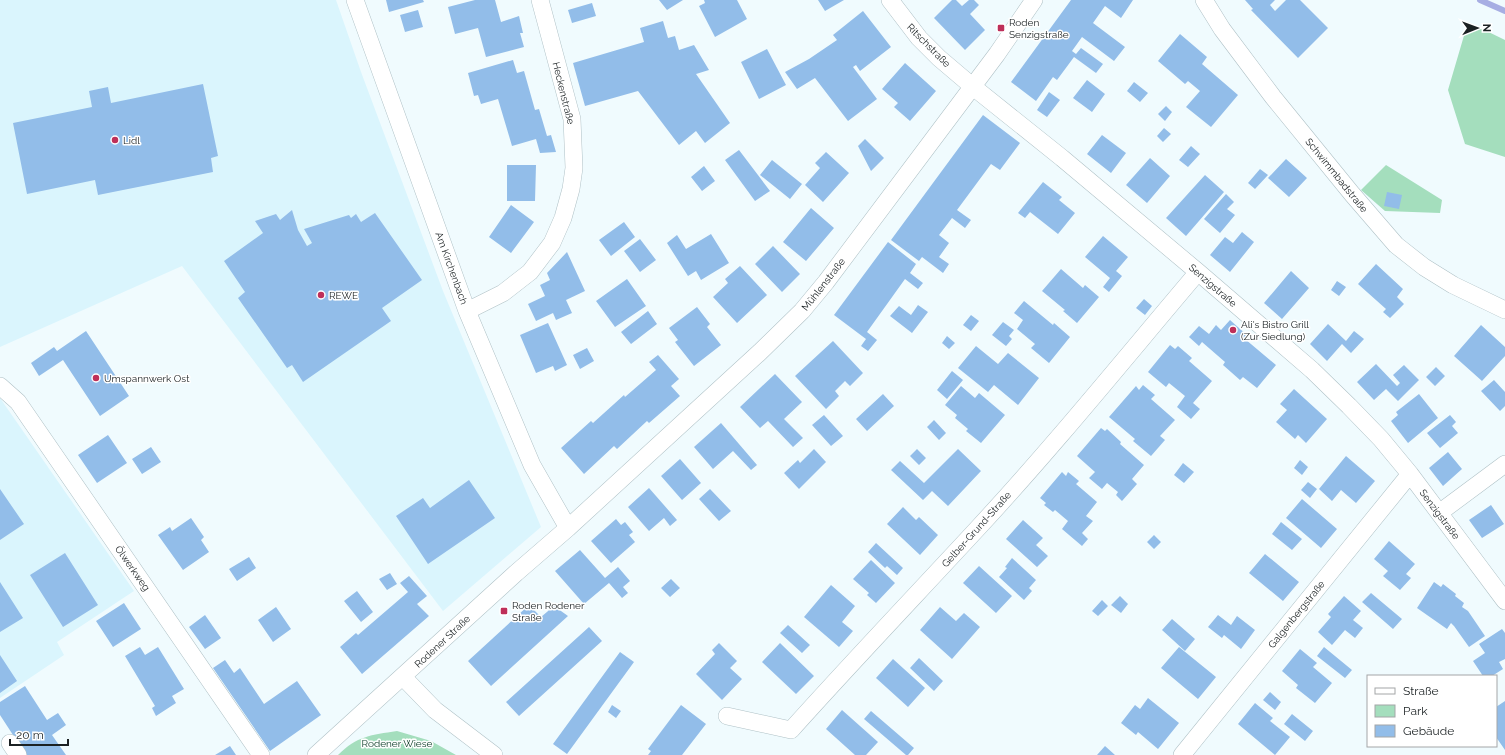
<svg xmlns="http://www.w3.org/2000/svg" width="1505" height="755" font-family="Raleway,sans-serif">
<rect width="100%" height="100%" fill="#f0fbfe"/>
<path fill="#daf5fd" d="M0,0H336L361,72L443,291L541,527L443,611L182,266L0,347Z
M0,398L134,591L57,642L64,655L0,698Z"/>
<path fill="#a4debd" d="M1468,22L1505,40V157L1465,144L1448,90Z
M1386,165L1442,200L1440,213L1385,211L1361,190Z
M397,731L431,741L456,755H338C357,736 371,735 397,731Z"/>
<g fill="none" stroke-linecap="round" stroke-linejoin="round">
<path stroke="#a7aee3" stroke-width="6" d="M1480,0L1505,11"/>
</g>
<path fill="#92bde9" d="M386,0H423L424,2L389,12Z
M475,0H495L501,22L519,16L523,33H520L524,47L486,57L478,28L455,34L448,7Z
M659,0H683L667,10Z
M704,0H737L747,19L715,37L699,6L705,3Z
M818,0H844L825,11Z
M952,0H956L962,6L969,0H974L979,5L970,14L985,30L965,50L934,18Z
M1071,0H1133L1121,18L1105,6L1093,23L1125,47L1114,61L1082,37L1072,51L1076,54L1081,48L1103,64L1096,73L1074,57L1057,80L1053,77L1036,101L1011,82Z
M1245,0H1275L1270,5L1275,11L1286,0H1300L1328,28L1298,58L1251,10L1253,9Z
M592,3L596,16L572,23L568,10Z
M418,10L423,27L405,32L400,15Z
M863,11L891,47L860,71L856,65L853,67L877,99L848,121L815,78L797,89L785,72L809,59L837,40L833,35Z
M663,21L668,38L675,36L679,50L694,45L709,70L696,74L730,123L705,143L696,131L679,145L638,91L585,106L573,63L644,42L640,28Z
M1180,34L1207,57L1202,64L1238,95L1211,127L1186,107L1200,91L1188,81L1185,84L1158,61Z
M767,49L786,85L759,99L741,62Z
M513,60L517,73L524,71L535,110L539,109L547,136L551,135L556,152L540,153L536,139L512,146L498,99L481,104L478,95L474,96L468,73Z
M905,63L936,91L910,121L894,107L898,103L882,89Z
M1087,80L1105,94L1092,112L1073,98Z
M1134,82L1148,93L1140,102L1127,91Z
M203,84L218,156L211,158L213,172L98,195L95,180L27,194L13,123L92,107L89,91L108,87L111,103Z
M1049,92L1060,100L1047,117L1037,110Z
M1166,106L1172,112L1165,121L1158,114Z
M983,115L1020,143L1000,170L991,164L957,210L971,220L965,228L952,218L939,235L949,243L939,257L949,264L943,273L922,257L919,261L891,240Z
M1164,128L1171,134L1163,142L1157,136Z
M1102,135L1126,153L1111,173L1087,154Z
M865,139L884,158L871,171L858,146Z
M1191,146L1200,154L1188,167L1179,160Z
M739,150L770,191L755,201L725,160Z
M826,152L849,173L823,202L805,185L820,168L815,163Z
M1150,158L1170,176L1147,203L1126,185Z
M1286,159L1307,178L1289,197L1268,178Z
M772,160L802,184L790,199L760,175Z
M507,165H536L535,201H507Z
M704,166L715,181L702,191L691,177Z
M1260,169L1268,175L1255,189L1248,183Z
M1205,175L1224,192L1186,236L1166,218Z
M1043,182L1062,197L1059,200L1075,213L1058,234L1030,212L1025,218L1018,213Z
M1387,192L1402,195L1399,209L1384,206Z
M1226,194L1234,202L1227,209L1235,215L1220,233L1204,219Z
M511,205L534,222L511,253L489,237Z
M811,208L834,228L806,261L783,242Z
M292,210L298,230L307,246L312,243L304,229L349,215L351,218L356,214L361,222L375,213L422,280L382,308L391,321L303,382L292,365L287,368L238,298L245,292L224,261L263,233L255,221L276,214L280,220Z
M624,222L635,237L611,256L599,240Z
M1242,232L1254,242L1230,272L1210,255L1225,237L1233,243Z
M711,234L729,263L701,280L696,271L688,276L667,243L677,235L686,249Z
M1103,236L1128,257L1116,271L1122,276L1109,292L1103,287L1110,278L1085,257Z
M640,239L656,260L640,272L624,251Z
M888,242L916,264L910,273L923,283L918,289L905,279L867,332L877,340L868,351L861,346L866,339L834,315Z
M773,246L800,274L782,292L755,264Z
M567,252L585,291L566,300L572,313L556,320L553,313L536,321L528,304L545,296L540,285L550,280L547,273Z
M1376,264L1403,289L1397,297L1404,304L1390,318L1383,312L1386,309L1358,284Z
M740,266L767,295L737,323L713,297L728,283L725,279Z
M1061,269L1083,288L1085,285L1099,297L1077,323L1063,311L1065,310L1042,291Z
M1291,271L1309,288L1282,319L1264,303Z
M627,279L646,306L615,327L596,301Z
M1337,281L1346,287L1339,296L1331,290Z
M1144,299L1152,306L1145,315L1136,308Z
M1024,301L1053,325L1054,323L1070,337L1049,363L1031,348L1035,344L1017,329L1023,320L1014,313Z
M918,305L928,312L912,333L890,316L899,306L911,315Z
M697,307L710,324L707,327L721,345L694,366L675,342L678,340L669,328Z
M648,311L657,324L631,344L621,332Z
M971,315L979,321L971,331L963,325Z
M1230,320L1248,336L1245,339L1276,365L1257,388L1243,377L1240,380L1223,365L1225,362L1202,342L1199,346L1189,337L1199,326L1209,334L1216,325L1221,330Z
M1003,322L1014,330L1009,336L1012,339L1006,346L992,335Z
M548,323L567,365L555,371L553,366L536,373L520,335Z
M1328,324L1346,341L1354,331L1364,339L1351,353L1342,344L1327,361L1310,344Z
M1481,325L1505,347V356L1482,381L1454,356Z
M86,331L129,396L100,416L63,360L39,376L31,363L54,347L57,351Z
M947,336L955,343L949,349L942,343Z
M833,341L863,373L850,386L845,381L835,391L839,396L826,409L795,376Z
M1170,345L1175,349L1178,346L1192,358L1189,361L1212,381L1193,403L1200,409L1191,419L1177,407L1185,396L1169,383L1166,387L1148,372Z
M976,346L998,364L1008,353L1039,378L1018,405L994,385L988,392L958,368Z
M587,348L594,361L580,369L573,355Z
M658,355L679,379L671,386L680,396L649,423L647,421L617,449L614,446L584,474L561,448L591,421L593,423L624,395L625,397L656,370L649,362Z
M1376,364L1397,386L1400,383L1393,375L1404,365L1419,380L1398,401L1386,389L1374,400L1357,382Z
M1436,367L1445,376L1435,386L1426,377Z
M952,371L963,380L947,399L937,390Z
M775,374L802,402L784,419L803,438L793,447L768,421L760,428L740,407Z
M1494,380L1505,392V406L1500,411L1481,391Z
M1143,385L1155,395L1151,399L1175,420L1160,436L1165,440L1151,456L1133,441L1135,439L1109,417L1136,386L1139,390Z
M961,386L975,398L979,393L1005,415L981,443L966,431L968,429L955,418L957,415L945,405Z
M1294,389L1327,419L1306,443L1298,435L1295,439L1276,422L1287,410L1280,404Z
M883,394L894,406L867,431L856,419Z
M1419,394L1438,418L1408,443L1391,421L1398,415L1396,412Z
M824,415L843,436L831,446L812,425Z
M1450,415L1456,422L1452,426L1458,433L1440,448L1427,433Z
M934,420L946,433L939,440L927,427Z
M721,423L757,465L751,470L733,451L713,469L694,447Z
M1101,428L1105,431L1107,429L1121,442L1120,444L1144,465L1132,479L1137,484L1122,501L1116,495L1118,492L1107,483L1102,489L1089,478L1095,472L1077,456Z
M108,435L127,463L97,483L78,455Z
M151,447L161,462L142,474L132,459Z
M814,449L826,462L799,489L784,473L798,460L800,463Z
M917,449L926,458L919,465L910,456Z
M958,449L981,471L948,506L932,491L923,500L891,470L900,461L924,483Z
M1448,452L1462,469L1443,486L1429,468Z
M1346,456L1375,481L1356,503L1341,490L1332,501L1319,489Z
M680,459L701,483L682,500L661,476Z
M1300,460L1308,467L1302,475L1294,468Z
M1183,463L1194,472L1184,483L1174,475Z
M1062,472L1066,476L1068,472L1079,481L1076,484L1097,502L1086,516L1093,521L1082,533L1088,539L1082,546L1062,529L1068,521L1055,510L1053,512L1044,505L1046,503L1040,498Z
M469,480L495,518L428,564L396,516L423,498L430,508Z
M1308,482L1317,489L1310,498L1301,490Z
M649,488L677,520L670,526L664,518L649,531L628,507Z
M0,489L24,524L0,540Z
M710,489L731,511L719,521L699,499Z
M1302,499L1337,529L1321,548L1286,518Z
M1491,505L1504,524L1482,538L1469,520Z
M903,507L916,520L919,517L938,535L920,555L887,524Z
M191,518L204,537L201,540L209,552L183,570L158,535L170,527L172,531Z
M616,519L621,525L625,522L633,532L629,535L635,542L611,563L591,541Z
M1023,520L1043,538L1036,545L1048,556L1037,567L1006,539Z
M1281,522L1302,539L1292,550L1272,534Z
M1154,535L1161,542L1154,549L1147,542Z
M1389,541L1415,564L1406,574L1411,578L1400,590L1383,576L1388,571L1374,559Z
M876,543L903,568L897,575L887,566L885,568L868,552Z
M580,550L605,578L618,567L630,581L623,587L628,593L622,598L609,583L584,604L555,571Z
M65,553L98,605L63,627L30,575Z
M1265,554L1299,582L1283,601L1249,573Z
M249,557L256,568L237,581L229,569Z
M1012,558L1036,580L1029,588L1032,591L1024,600L999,577L1007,568L1005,567Z
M871,560L895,583L876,603L867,595L869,593L853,579Z
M979,566L1012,596L996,613L963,583Z
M390,573L397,584L387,590L379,579Z
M409,576L427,596L417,604L429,616L362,674L340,647L356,633L358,635L408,592L400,583Z
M671,579L680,588L670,597L661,588Z
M0,582L23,618L0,632Z
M1434,582L1441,587L1443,584L1456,594L1455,596L1464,603L1462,607L1468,611L1485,636L1469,647L1454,626L1451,623L1447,629L1417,608Z
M831,585L855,606L842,622L853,631L839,647L804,617Z
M357,591L373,612L361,622L344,601Z
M1371,593L1402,619L1393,629L1362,602Z
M1120,596L1128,604L1121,613L1111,605Z
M1344,596L1361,611L1353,620L1363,628L1355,638L1345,630L1332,645L1318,632L1331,617L1328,614Z
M1102,600L1108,606L1098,616L1092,611Z
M124,603L141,629L113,647L96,621Z
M529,605L541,617L554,606L568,616L491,686L468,661Z
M276,607L291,629L273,642L258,620Z
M940,607L956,621L964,613L980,627L952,659L920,630Z
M205,615L221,638L205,649L189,627Z
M1218,615L1231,625L1237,616L1255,630L1241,649L1224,635L1222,638L1208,627Z
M1172,619L1195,639L1185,651L1162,630Z
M788,625L810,645L802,653L780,633Z
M589,627L602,641L519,716L506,702Z
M1502,629L1505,633V659L1499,662L1503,669L1492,676H1483L1473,661L1485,653L1479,644Z
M719,643L737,661L730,668L742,679L722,700L696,674L715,654L712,650Z
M780,643L814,676L796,694L762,662Z
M140,647L145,655L158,647L184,689L172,696L176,703L156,716L152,708L155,706L125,656Z
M1179,647L1216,677L1198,699L1161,668Z
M1324,647L1352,670L1345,678L1317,656Z
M1300,649L1317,663L1313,667L1332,683L1315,703L1296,688L1298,685L1282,671Z
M620,652L634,662L567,754L553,744Z
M0,655L17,681L0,693Z
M919,658L943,681L934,691L910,668Z
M893,659L925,688L908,707L876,678Z
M225,660L234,673L240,668L264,704L297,681L321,715L270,751L213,668Z
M25,686L47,720L58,713L66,725L52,735L66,755H26L0,715V702Z
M1270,692L1281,702L1275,710L1263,700Z
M1148,698L1179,723L1158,749L1138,732L1136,735L1121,723L1135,705L1140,709Z
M1505,701V750L1496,737V707Z
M1255,703L1273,718L1270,721L1290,737L1275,755L1238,724Z
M612,705L621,711L616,718L608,712Z
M681,705L706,724L682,755H648L651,751L648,749Z
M842,710L878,742L866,755H855L826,729Z
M871,711L914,748L908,755H906L864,719Z
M1292,714L1313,731L1305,741L1284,724Z
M230,746L236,755H215Z
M1105,746L1115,755H1097Z"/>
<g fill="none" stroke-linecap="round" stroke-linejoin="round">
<g stroke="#afc1c6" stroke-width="18">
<path id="minor" d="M355,0L467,311L532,465L568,528
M890,0L919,38L939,58L972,86L1062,158L1198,272L1312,370L1349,406L1381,439L1410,474L1505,601
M1204,0L1222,29L1273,97L1352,194L1396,245L1424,267L1453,285L1505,310
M467,311L503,293L530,272L552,243L563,218L571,189L574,168L572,119L540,0
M0,386L18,402L261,755
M1439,513L1505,464
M403,677L435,710L494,755
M727,716L791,730C852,662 915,596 977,529C1054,446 1125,358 1198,272
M10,743L18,755
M316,755L516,573L568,528L760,352L802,311L826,282L997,54L1034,0
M1182,755L1410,474"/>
</g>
<use href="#minor" stroke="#fff" stroke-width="17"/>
</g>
<g fill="#be2f59" stroke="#fff" stroke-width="1.5">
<rect x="997" y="24" width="8" height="8" rx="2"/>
<circle cx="115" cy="140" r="4"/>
<circle cx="321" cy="295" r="4"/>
<circle cx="1233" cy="330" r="4"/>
<circle cx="96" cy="378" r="4"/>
<rect x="500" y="607" width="8" height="8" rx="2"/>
</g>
<g text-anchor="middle" stroke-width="3" stroke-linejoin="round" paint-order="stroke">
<g font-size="10" fill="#1b2123" stroke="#fff" text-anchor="start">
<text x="1009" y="26">Roden<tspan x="1009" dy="12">Senzigstraße</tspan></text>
<text x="123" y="144">Lidl</text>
<text x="329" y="299">REWE</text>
<text x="1241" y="328">Ali's Bistro Grill<tspan x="1241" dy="12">(Zur Siedlung)</tspan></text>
<text x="104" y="382">Umspannwerk Ost</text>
<text x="512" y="609">Roden Rodener<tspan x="512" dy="12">Straße</tspan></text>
</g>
<g font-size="10" fill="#1b2123" stroke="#fff">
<text transform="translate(929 45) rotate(45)" y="4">Ritschstraße</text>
<text transform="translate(564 93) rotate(76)" y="4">Heckenstraße</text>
<text transform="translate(1337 175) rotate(51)" y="4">Schwimmbadstraße</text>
<text transform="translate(452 268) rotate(70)" y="4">Am Kirchenbach</text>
<text transform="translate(823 284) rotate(-52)" y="4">Mühlenstraße</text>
<text transform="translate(1213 285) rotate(41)" y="4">Senzigstraße</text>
<text transform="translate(1440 514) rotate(53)" y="4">Senzigstraße</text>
<text transform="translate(976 529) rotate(-48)" y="4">Gelber-Grund-Straße</text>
<text transform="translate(133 568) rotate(55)" y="4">Ölwerkweg</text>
<text transform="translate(1296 614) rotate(-51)" y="4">Galgenbergstraße</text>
<text transform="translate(442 641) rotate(-43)" y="4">Rodener Straße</text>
</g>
<g font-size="10" fill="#073923" stroke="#fff">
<text x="397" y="747">Rodener Wiese</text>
</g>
</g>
<rect x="1367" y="675" width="130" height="72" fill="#ffffff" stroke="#a4a6a7"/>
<rect x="1375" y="688" width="20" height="6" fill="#ffffff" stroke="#a4a6a7"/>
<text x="1403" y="695" font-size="12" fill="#1b2123">Straße</text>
<rect x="1375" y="705" width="20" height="12" fill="#a4debd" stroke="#a4a6a7"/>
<text x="1403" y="715" font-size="12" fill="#1b2123">Park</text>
<rect x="1375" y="725" width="20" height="12" fill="#92bde9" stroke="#a4a6a7"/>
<text x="1403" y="735" font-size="12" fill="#1b2123">Gebäude</text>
<g transform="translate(1477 28) rotate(89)" stroke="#ffffff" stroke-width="3" paint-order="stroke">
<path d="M0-3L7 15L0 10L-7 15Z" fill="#1b2123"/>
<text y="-6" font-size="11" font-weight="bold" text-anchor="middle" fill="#1b2123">N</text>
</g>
<path d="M10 739v6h58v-6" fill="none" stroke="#1b2123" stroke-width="2"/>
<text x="16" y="739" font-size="12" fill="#1b2123" stroke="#ffffff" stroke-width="3" paint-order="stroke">20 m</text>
</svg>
